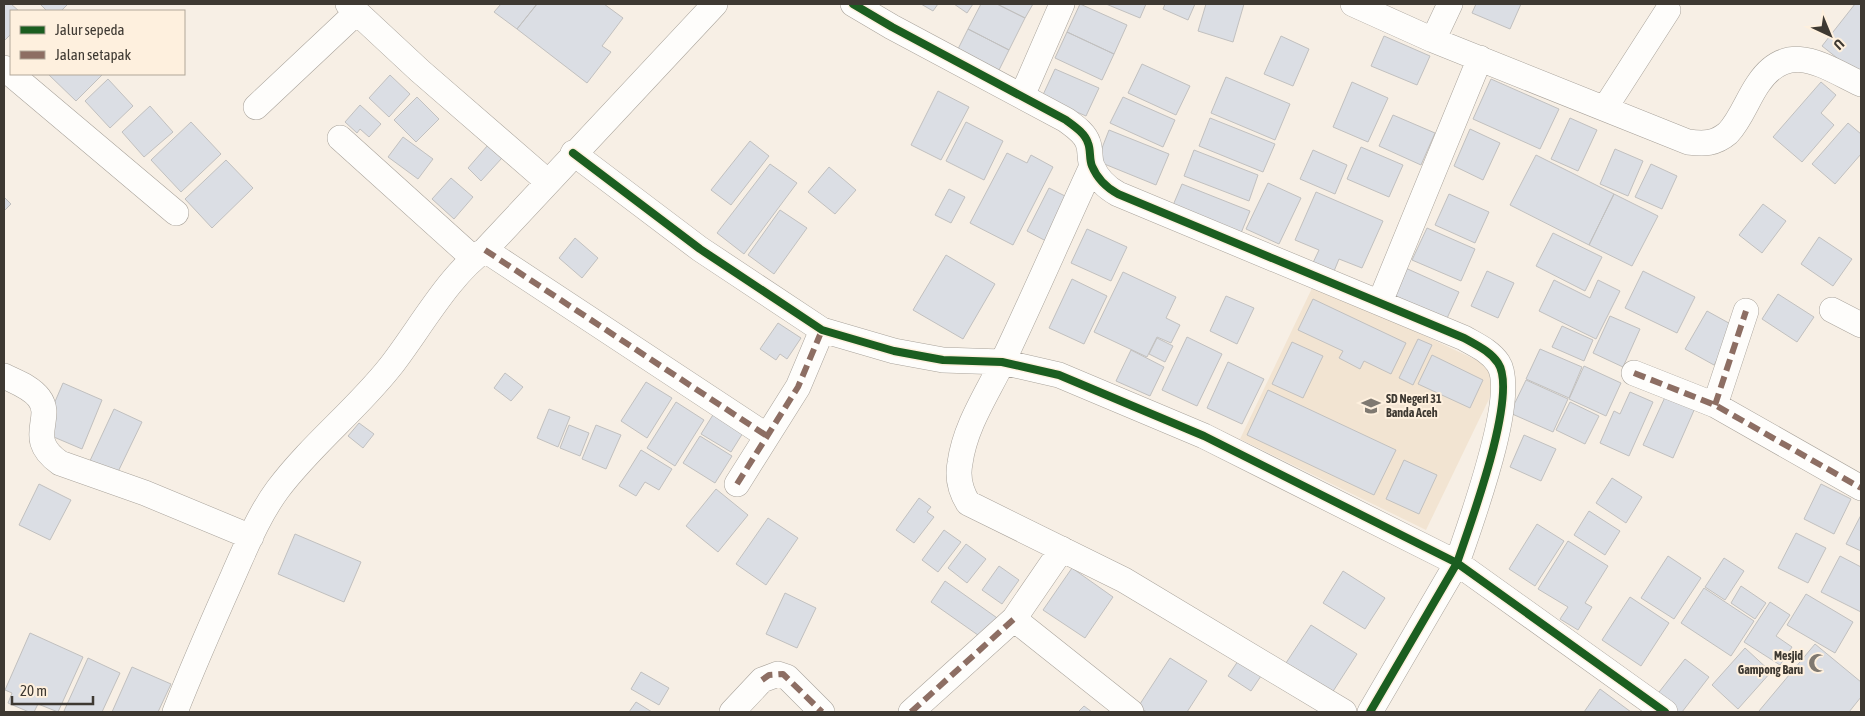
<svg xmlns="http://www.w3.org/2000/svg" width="1865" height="716" font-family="'Asap Condensed',sans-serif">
<rect width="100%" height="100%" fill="#f7efe5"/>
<path fill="#f2e4d2" d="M1314,284L1502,372L1426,530L1240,439Z"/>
<path fill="#dbdee4" stroke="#c1c0bf" d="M4,4H11L19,11H11V34L4,41Z
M40,4H68L61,11H47Z
M501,4H537L517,29L494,12Z
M537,4H604L623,18L602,46L611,52L587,83L517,29Z
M921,4H938L933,11Z
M954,4H973L967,13Z
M981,4H997L1025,18L1009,50L968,29Z
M997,4H1033L1025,18Z
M1080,4L1127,25L1114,54L1067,32Z
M1106,4H1146L1140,18Z
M1165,4H1195L1188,20L1163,9Z
M1206,4H1244L1233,42L1198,31Z
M1476,4H1521L1510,29L1472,13Z
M1855,4H1861V77L1822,46Z
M968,29L1009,50L996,76L955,55Z
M1067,32L1114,54L1102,80L1055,58Z
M1281,36L1309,49L1293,86L1264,74Z
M1384,36L1430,56L1417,85L1371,66Z
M1142,64L1190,86L1176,115L1128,93Z
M1055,69L1099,88L1086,116L1042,97Z
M48,74H101L102,75L76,101Z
M390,75L410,94L389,117L369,98Z
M1226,77L1290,104L1275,140L1211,113Z
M108,79L133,106L110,128L85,101Z
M1491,79L1559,109L1540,149L1473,119Z
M1352,82L1388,98L1368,142L1333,127Z
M1821,82L1836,95L1821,113L1834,125L1802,162L1773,137Z
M938,91L969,107L941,160L911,145Z
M417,97L439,119L416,142L394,120Z
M1123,97L1175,120L1163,147L1110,123Z
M360,105L381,124L369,137L360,129L357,133L345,122Z
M150,106L173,132L144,157L122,132Z
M1393,115L1435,133L1421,165L1379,146Z
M1210,118L1275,144L1263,172L1199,146Z
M1570,118L1597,130L1578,171L1551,159Z
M191,122L221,154L181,192L151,160Z
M966,122L1003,141L984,180L946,161Z
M1848,123L1861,134V154L1835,184L1812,164Z
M1470,129L1500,143L1483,180L1454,166Z
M1109,130L1169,154L1156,185L1097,161Z
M403,137L433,159L418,179L388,157Z
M750,141L769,156L731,205L711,190Z
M488,145L502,158L481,181L468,168Z
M1361,147L1403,165L1389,197L1347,179Z
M1615,149L1643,161L1628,196L1600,184Z
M1194,150L1258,175L1249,201L1184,176Z
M1313,150L1347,165L1335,194L1300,179Z
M1007,153L1027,163L1031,155L1053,167L1013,245L970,223Z
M1536,155L1614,194L1589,245L1510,205Z
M226,160L253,188L212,228L185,199Z
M770,164L797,183L744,254L717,233Z
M1651,164L1677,176L1662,209L1635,197Z
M829,167L856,190L835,214L808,192Z
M451,178L473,197L454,219L432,199Z
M1268,183L1301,198L1279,244L1246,229Z
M1182,184L1250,211L1239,238L1171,210Z
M1049,188L1069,198L1046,241L1027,231Z
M949,189L965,197L951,223L935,215Z
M1316,192L1383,221L1362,268L1339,259L1332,276L1311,267L1319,250L1295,240Z
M1449,194L1489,212L1475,243L1435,225Z
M1614,194L1658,216L1632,266L1589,245Z
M4,197L11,204L4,211Z
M1763,204L1786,221L1762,253L1739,235Z
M780,210L807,228L774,274L748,255Z
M1427,228L1475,249L1461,281L1412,260Z
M1087,229L1127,247L1111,281L1071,263Z
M1553,233L1602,257L1585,291L1536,266Z
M1819,237L1852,259L1833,286L1801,264Z
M575,238L598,258L582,278L559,258Z
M946,255L995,284L963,339L913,310Z
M1401,266L1459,292L1443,327L1384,300Z
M1487,271L1514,283L1498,318L1471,306Z
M1643,271L1695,297L1677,333L1625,308Z
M1123,272L1176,297L1166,318L1180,325L1171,343L1157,337L1147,357L1094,332Z
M1072,279L1107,296L1084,344L1049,328Z
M1554,280L1590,298L1598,280L1620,291L1596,339L1539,311Z
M1778,294L1814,317L1797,342L1762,319Z
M1226,296L1254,308L1237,344L1210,331Z
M1313,299L1406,343L1391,374L1364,361L1360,369L1339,358L1343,351L1298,330Z
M1707,311L1736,327L1714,365L1685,349Z
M1610,316L1640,329L1623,367L1593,353Z
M778,323L801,338L787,359L780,354L776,360L760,349Z
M1562,326L1593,340L1584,361L1552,347Z
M1187,337L1222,354L1197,406L1162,390Z
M1157,338L1173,346L1165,362L1149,354Z
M1418,339L1432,345L1413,385L1399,378Z
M1292,342L1323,356L1303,398L1272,384Z
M1540,349L1582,367L1569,398L1526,379Z
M1131,350L1164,367L1150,396L1116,381Z
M1432,355L1483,380L1470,408L1418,384Z
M1228,362L1264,379L1242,424L1207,408Z
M1584,366L1621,383L1606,416L1569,399Z
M505,373L523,387L511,401L494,388Z
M1526,380L1568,399L1553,432L1510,413Z
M646,382L672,398L647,438L621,421Z
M63,383L102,400L82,449L42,432Z
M1268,390L1396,450L1374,495L1247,435Z
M1630,392L1653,402L1629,456L1600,443L1614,411L1620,414Z
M1666,395L1695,408L1673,458L1643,445Z
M676,402L704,420L675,466L647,448Z
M1570,402L1599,416L1585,444L1556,430Z
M114,409L142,422L115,478L88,465Z
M549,409L570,417L558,447L537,438Z
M716,410L746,428L731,452L701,434Z
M359,423L374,434L363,448L348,436Z
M569,425L589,433L580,456L560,448Z
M596,425L621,435L606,469L582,459Z
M1524,435L1556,449L1541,481L1510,467Z
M700,436L732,456L715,483L683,463Z
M641,450L672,469L659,490L645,482L636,496L619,486Z
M1404,460L1437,475L1419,514L1386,499Z
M1612,478L1642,497L1626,523L1596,503Z
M39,484L71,500L50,540L19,525Z
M1821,484L1851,499L1834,534L1804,519Z
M716,489L748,515L718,552L686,526Z
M919,498L931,507L927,512L934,517L914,543L896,530Z
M1589,511L1620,531L1605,555L1574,535Z
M1861,515V551L1846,544Z
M768,518L798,538L766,585L736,564Z
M1537,524L1564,541L1535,586L1509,569Z
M944,530L961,542L938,572L922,560Z
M1796,533L1826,548L1808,583L1778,568Z
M295,534L361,562L344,602L278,574Z
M1568,541L1608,566L1585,603L1592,607L1578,630L1560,619L1568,607L1538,589Z
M966,544L986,559L967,583L948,568Z
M1668,556L1701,578L1674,619L1641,598Z
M1840,556L1861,567V612L1821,592Z
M1724,558L1744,571L1725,600L1705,587Z
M999,566L1019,580L1002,604L982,590Z
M1072,568L1113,597L1085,638L1043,610Z
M1343,571L1385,598L1365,629L1323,603Z
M945,581L1000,620L985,640L931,602Z
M1741,586L1766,603L1755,619L1731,603Z
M1704,588L1754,621L1731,656L1681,623Z
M785,593L816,608L797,648L766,634Z
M1806,594L1853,622L1835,653L1787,625Z
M1630,597L1669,623L1641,666L1602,640Z
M1770,602L1790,615L1776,636L1792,647L1780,665L1744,642Z
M1311,625L1357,654L1330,696L1284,666Z
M30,633L83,657L58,712L38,704L34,712H29L8,703L12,693L5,690Z
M1815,644L1861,682V697L1849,712H1761L1759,711Z
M1745,648L1771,672L1738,709L1712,685Z
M88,658L120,673L102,712H67L64,711Z
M1170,658L1207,681L1187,712H1147L1138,707Z
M1685,659L1709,677L1682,712H1678L1656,696Z
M1238,661L1261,676L1251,691L1228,676Z
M132,667L171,684L158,712H112Z
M641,672L669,688L659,705L631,689Z
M1600,689L1631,712H1584Z
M636,702L652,712H629Z
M1084,706L1092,712H1078Z"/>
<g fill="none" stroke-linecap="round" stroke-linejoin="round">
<g stroke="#a9a39b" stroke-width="26">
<path id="street" d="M348,4L420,71L548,182
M853,4L892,27L1066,120C1074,126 1085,133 1088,143C1091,150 1089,159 1092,166C1097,178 1107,188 1118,194L1464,338C1476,345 1490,351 1498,363C1519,394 1469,527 1457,563L1665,712
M1353,4L1433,40L1688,142C1704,144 1715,144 1728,133C1741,119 1747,100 1758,84C1788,39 1823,66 1861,84
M1433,40L1450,4
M4,68L176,213
M1022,96L1062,4
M256,107L357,12
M1605,108L1668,10
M340,138L473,258
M573,153L700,249L822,330L894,351L943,360L1002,362L1059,375L1204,436L1457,563L1370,712
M1092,166C1062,231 1034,296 1003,361C987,394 965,426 960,463C957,478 960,490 968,503L1124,580L1344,712
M485,250L767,436
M1380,302L1480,58
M1832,310L1861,325
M1634,373L1715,405L1861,488
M4,376C16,382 31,387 39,398C55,419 24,438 60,463L145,493L251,537
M1715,405L1746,311
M737,484L798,387L822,330
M1062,549L1014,619L1131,712
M175,712C193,666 213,621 233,576C246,547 258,516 278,489C311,445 356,410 390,367C417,333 450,273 485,250L715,4
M732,712L762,680L778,674L787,677L822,712
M911,712L1014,619"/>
</g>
<use href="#street" stroke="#fefdfb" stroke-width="25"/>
<path stroke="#8d6e63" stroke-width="6" stroke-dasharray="12 6" stroke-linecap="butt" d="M485,250L767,436
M1634,373L1715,405L1861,488
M1715,405L1746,311
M737,484L798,387L822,330
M762,680L769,675L783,674L822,712
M911,712L1014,619"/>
<g stroke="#fef0de" stroke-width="11">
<path id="cycleway" d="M853,4L892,27L1066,120C1074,126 1085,133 1088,143C1091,150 1089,159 1092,166C1097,178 1107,188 1118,194L1464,338C1476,345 1490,351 1498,363C1519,394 1469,527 1457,563L1665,712
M573,153L700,249L822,330L894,351L943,360L1002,362L1059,375L1204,436L1457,563L1370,712"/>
</g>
<use href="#cycleway" stroke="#1b5e20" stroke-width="8"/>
</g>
<defs>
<g id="school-bare" transform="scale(1.5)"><path d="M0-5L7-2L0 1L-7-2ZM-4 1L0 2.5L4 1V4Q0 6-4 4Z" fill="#7f7971" stroke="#fef0de" stroke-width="2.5" paint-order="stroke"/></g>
<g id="mosque-bare" transform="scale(1.5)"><path d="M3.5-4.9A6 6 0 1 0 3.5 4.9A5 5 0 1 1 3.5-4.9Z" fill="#7f7971" stroke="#fef0de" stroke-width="2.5" paint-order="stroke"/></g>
</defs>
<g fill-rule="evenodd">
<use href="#school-bare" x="1371" y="406"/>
<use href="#mosque-bare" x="1818" y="663"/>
</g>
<g text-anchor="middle" stroke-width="4" stroke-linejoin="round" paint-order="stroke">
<g font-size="12" font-weight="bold" fill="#3e3932" stroke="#fef0de" text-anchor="start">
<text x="1386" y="403">SD Negeri 31<tspan x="1386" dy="14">Banda Aceh</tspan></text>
<text x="1803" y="660" text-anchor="end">Mesjid<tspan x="1803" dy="14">Gampong Baru</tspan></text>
</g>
</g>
<rect width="1865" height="716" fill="none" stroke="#3e3932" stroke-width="10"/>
<rect x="10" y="10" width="175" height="65" fill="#fef0de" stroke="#b1a799"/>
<rect x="20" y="26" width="25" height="8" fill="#1b5e20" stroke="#b1a799"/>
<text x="55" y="35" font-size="15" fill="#3e3932">Jalur sepeda</text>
<rect x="20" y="51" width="25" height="8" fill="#8d6e63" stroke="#b1a799"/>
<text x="55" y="60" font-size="15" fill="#3e3932">Jalan setapak</text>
<g transform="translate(1830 35) rotate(136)" stroke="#fef0de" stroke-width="4" paint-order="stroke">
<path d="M0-4L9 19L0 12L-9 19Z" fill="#3e3932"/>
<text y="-8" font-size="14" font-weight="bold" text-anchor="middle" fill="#3e3932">U</text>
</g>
<path d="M12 696v8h81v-8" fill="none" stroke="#3e3932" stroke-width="2.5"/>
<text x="20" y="696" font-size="15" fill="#3e3932" stroke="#fef0de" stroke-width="4" paint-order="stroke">20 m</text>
</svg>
